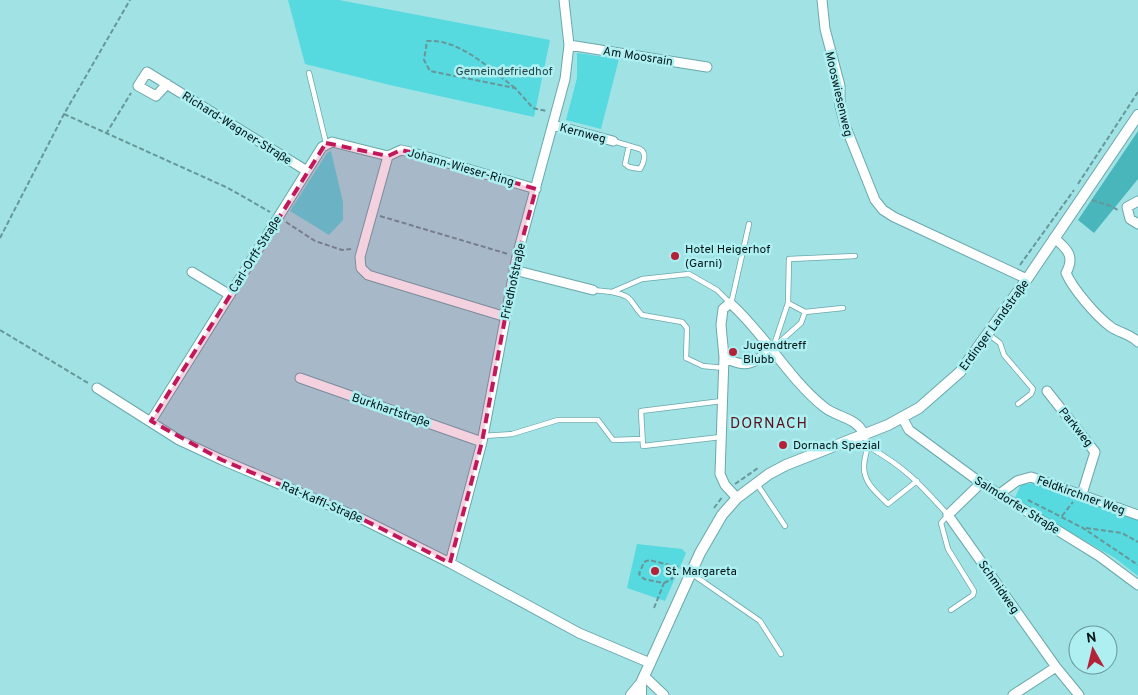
<svg xmlns="http://www.w3.org/2000/svg" width="1138" height="695" font-family="Overpass,sans-serif">
<rect width="100%" height="100%" fill="#a1e2e5"/>
<path fill="#56d9df" d="M288,0H339L550,40L534,117L390,85L305,64Z
M577,53L619,59L601,129L566,120L577,78Z
M331,151L343,202V220L329,235L290,211L327,153Z
M1037,483L1138,520V576L1115,558L1014,500L1021,484Z
M637,544L682,549L686,553L665,601L627,588Z"/>
<path fill="#49b6bb" d="M1138,131V179L1094,233L1078,220Z"/>
<g fill="none" stroke-linecap="round" stroke-linejoin="round">
<g stroke="#69a8ab" stroke-width="6">
<path id="service" d="M309,73L326,143
M613,141L640,149C647,153 644,163 640,169L629,167L625,164L629,146
M593,290L612,292L642,279L689,274L717,290L730,303
M612,292C635,297 628,300 642,315L682,322L687,328L686,358L703,366L724,368
M788,303L805,312
M731,304L749,224
M988,334L1000,343L1004,355L1033,389L1031,394L1018,404
M774,347L801,323L805,312L843,308
M773,348L788,303L789,259L855,256
M865,435C870,450 865,451 864,465C863,483 877,493 888,504L917,481
M483,436L512,434L558,420H598L613,440L642,439
M721,437L643,446L641,411L722,401
M869,447C906,468 920,484 948,515L941,523L948,549L974,591L973,595L951,610
M757,484L785,526
M692,574L760,621L781,654"/>
</g>
<g stroke="#69a8ab" stroke-width="11">
<path id="minor" d="M822,0L825,29L840,86V106L845,125L875,200L883,210L894,217L1027,279
M569,45L707,67
M167,84L156,96L138,86L147,72L307,171
M553,125L613,141
M1138,201L1127,207L1130,219L1138,224
M1054,238C1068,249 1075,257 1066,273C1073,289 1096,316 1111,327C1120,333 1130,334 1138,342
M514,270L593,290
M192,272L230,295
M506,317L368,275L361,268L360,257L388,156L401,150L410,152L536,189
M724,357C746,370 755,363 773,348
M300,378L482,442
M97,388L179,440L222,460L362,519L450,563L579,633L650,663
M1047,391L1095,452L1082,494
M902,417L909,430L981,483L1099,556L1138,585
M151,421L322,147L332,142L388,156
M981,483L948,515L1056,667L1079,695
M998,495L1017,481L1031,477L1138,515
M737,498L725,485L720,474L724,357L721,325L723,309L730,303C765,334 787,377 824,407C838,418 856,417 864,434
M450,563L482,442L517,256L565,79L569,45L564,0
M644,676L664,695
M1013,695L1056,667"/>
</g>
<g stroke="#69a8ab" stroke-width="12">
<path id="tertiary" d="M631,695L641,683
M641,695V683L700,553L722,515L737,498L769,474L786,465L888,425L919,408L960,372L1027,279L1138,115"/>
</g>
<path stroke="#669799" stroke-width="2" stroke-dasharray="5 2.5" stroke-linecap="butt" d="M515,88C490,69 460,39 427,41L424,60L430,71L515,88L533,108L546,111
M64,114L228,188L270,212
M106,134L131,93
M1078,184L1138,92
M1092,200L1111,206L1118,210
M380,216L508,254
M286,222L315,241L342,250L351,249
M0,238L64,114L130,0
M1020,265L1074,190
M0,330L88,383
M805,446L817,441
M735,484L758,468
M1028,500L1083,528L1138,565
M714,508L723,496
M1062,516L1073,502
M1086,528L1122,533L1138,542
M664,583L672,579L675,566
M654,608L664,583L644,579L639,574L644,562L649,560L682,568"/>
<use href="#service" stroke="#fff" stroke-width="4.5"/>
<use href="#minor" stroke="#fff" stroke-width="9"/>
<use href="#tertiary" stroke="#fff" stroke-width="10"/>
</g>
<path fill="#c2185b" fill-opacity="0.2" stroke="#c2185b" stroke-width="4" stroke-dasharray="10 6" stroke-linejoin="round" d="M326,143L388,156L401,150L410,152L536,189L514,270L482,442L450,563L362,519L222,460L151,421Z"/>
<g fill="#b42237" stroke="#aeeff2" stroke-width="2">
<circle cx="675" cy="256" r="5"/>
<circle cx="733" cy="352" r="5"/>
<circle cx="783" cy="445" r="5"/>
<circle cx="655" cy="571" r="5"/>
</g>
<g text-anchor="middle" stroke-width="5" stroke-linejoin="round" paint-order="stroke">
<g font-size="12" fill="#001516" stroke="#aeeff2">
<text transform="translate(638 56) rotate(9)" y="4">Am Moosrain</text>
<text transform="translate(839 94) rotate(77)" y="4">Mooswiesenweg</text>
<text transform="translate(237 128) rotate(32)" y="4">Richard-Wagner-Straße</text>
<text transform="translate(583 133) rotate(15)" y="4">Kernweg</text>
<text transform="translate(461 167) rotate(16)" y="4">Johann-Wieser-Ring</text>
<text transform="translate(255 254) rotate(-58)" y="4">Carl-Orff-Straße</text>
<text transform="translate(513 281) rotate(-78)" y="4">Friedhofstraße</text>
<text transform="translate(994 325) rotate(-54)" y="4">Erdinger Landstraße</text>
<text transform="translate(391 410) rotate(19)" y="4">Burkhartstraße</text>
<text transform="translate(1076 427) rotate(51)" y="4">Parkweg</text>
<text transform="translate(1081 495) rotate(20)" y="4">Feldkirchner Weg</text>
<text transform="translate(322 502) rotate(23)" y="4">Rat-Kaffl-Straße</text>
<text transform="translate(1017 505) rotate(32)" y="4">Salmdorfer Straße</text>
<text transform="translate(999 587) rotate(55)" y="4">Schmidweg</text>
</g>
<g font-size="12" fill="#28494b" stroke="#aeeff2">
<text x="504" y="75">Gemeindefriedhof</text>
</g>
<g font-size="12" fill="#001516" stroke="#aeeff2" text-anchor="start">
<text x="685" y="253">Hotel Heigerhof<tspan x="685" dy="14">(Garni)</tspan></text>
<text x="743" y="349">Jugendtreff<tspan x="743" dy="14">Blubb</tspan></text>
<text x="793" y="449">Dornach Spezial</text>
<text x="665" y="575">St. Margareta</text>
</g>
<g font-size="15" letter-spacing="1" fill="#57121a" stroke="#aeeff2">
<text x="769" y="428">DORNACH</text>
</g>
</g>
<g transform="translate(1093 650) rotate(352)"><circle r="24" fill="#aeeff2" stroke="#68989a"/>
<path d="M0-4L9 19L0 12L-9 19Z" fill="#b42237"/>
<text y="-8" font-size="14" font-weight="bold" text-anchor="middle" fill="#001516">N</text>
</g>
</svg>
